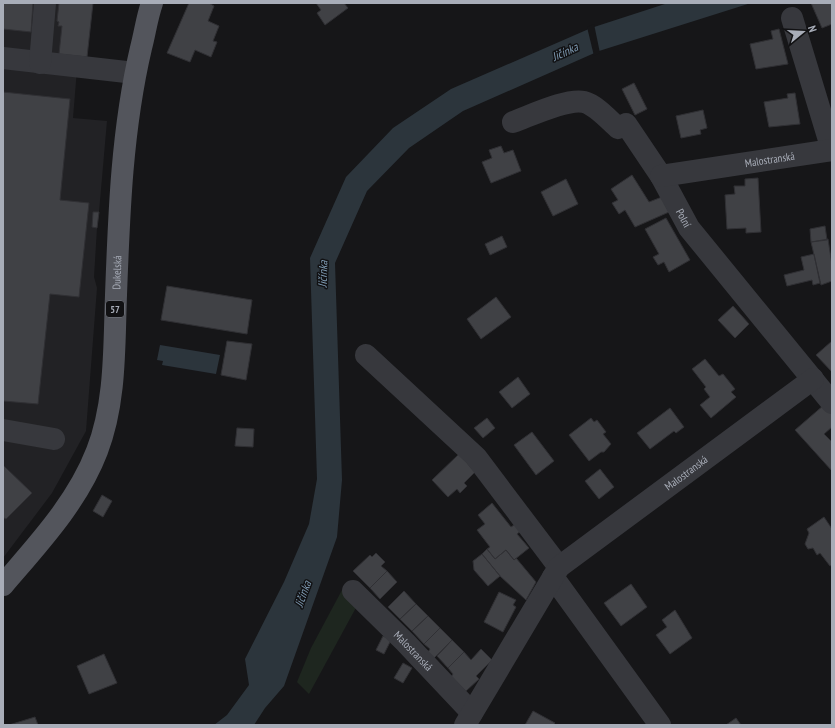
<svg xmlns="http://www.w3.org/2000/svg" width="835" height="728" font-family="'PT Sans Narrow',sans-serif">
<rect width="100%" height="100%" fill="#161618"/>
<path fill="#222225" d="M3,3H93L87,57H78L73,118L107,121L99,212H93L92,227L97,228L94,277L97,288L86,431L52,493L3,558Z"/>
<path fill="#1e261f" d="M342,590L358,604L309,694L297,682L311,648Z"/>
<path fill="#2c353c" d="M668,3H751L599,51L463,111L409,148L367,191L335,263L342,480L337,537L284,686L265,708L254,725H214L227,715L249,685L245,659L284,582L309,524L317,479L310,258L346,177L393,128L451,89L591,28Z
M160,345L220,355L216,374L162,365L163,361L157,360Z"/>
<path fill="#161618" d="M594,24L600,53L594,56L587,27Z"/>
<path fill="#404145" stroke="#303034" d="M3,3H33L31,32L3,29Z
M59,3H93L87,57L59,54L62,26H58L59,22L57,21Z
M189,3H209L214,6L208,21L219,26L213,41L217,42L211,57L195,50L190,62L167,53Z
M316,3H344L348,8L325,25L317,13L321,10Z
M811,3H832V24L822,28Z
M779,29L788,64L756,69L750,44L773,39L771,31Z
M634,83L647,109L635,115L622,89Z
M3,92L70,99L60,200L89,203L79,297L50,294L38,404L3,401Z
M795,93L800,124L769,127L764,102L788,98L787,94Z
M703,110L707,128L700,130L701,134L681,138L676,116Z
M501,146L504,153L513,150L521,171L491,183L482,162L492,158L489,150Z
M632,175L649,202L662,197L669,212L635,227L625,210L619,214L612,203L618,200L611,189Z
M758,178L761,232L746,233V228L727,229L725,195L735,194L734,186H745V179Z
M566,179L578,204L553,216L541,192Z
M93,212H99L97,228L92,227Z
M666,218L690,260L669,272L664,262L658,265L653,257L659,254L645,229Z
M825,226L827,240L811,242L810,229Z
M502,236L507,247L490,255L485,244Z
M828,239L832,265V281L821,285L811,242Z
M814,254L820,283L813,285L812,280L787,286L784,275L804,270L801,257Z
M167,286L252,300L247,334L161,320Z
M496,297L511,317L481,339L467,319Z
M733,306L749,324L735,338L718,320Z
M227,341L252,344L246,380L221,375Z
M832,341V372L816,355Z
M705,359L719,376L723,374L735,389L731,392L736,397L711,418L700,405L710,397L704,389L706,387L692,369Z
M518,377L530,394L512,408L499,392Z
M824,405L832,414V427L824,434L832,442V471L795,430Z
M670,408L684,427L676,433L674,431L650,449L637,433Z
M487,418L495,428L483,438L474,428Z
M591,418L594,422L597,420L606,432L603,434L611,444L604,452H601L589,461L569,435Z
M237,428L254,429L253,447L235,446Z
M532,432L554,461L536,475L514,445Z
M459,454L475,472L464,483L467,486L460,493L457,489L448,497L432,480Z
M3,465L32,493L6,519L4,518L3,520Z
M600,469L614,487L599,499L585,481Z
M102,495L112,501L103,517L93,511Z
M492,503L511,527L517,523L522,530L517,534L529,548L514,560L506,550L495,559L487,549L490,547L477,530L485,524L478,515Z
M824,517L832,529V565L830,566L820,553L817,555L813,548L808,549L805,544L809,533L807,529Z
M487,549L495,559L506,550L514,560L516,558L536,582L526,600L500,576L482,554Z
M376,553L385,562L381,566L387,571L370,588L353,571L370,555L372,557Z
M482,554L500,576L488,586L474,570L473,561Z
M387,571L397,582L380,599L370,588Z
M631,584L647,607L621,626L604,603Z
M404,591L416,604L400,619L388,607Z
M499,592L516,600L513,605L516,607L503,632L484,622Z
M416,604L428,616L412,631L400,619Z
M675,610L692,638L670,654L656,635L667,627L662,620Z
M428,616L440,628L424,644L412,631Z
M440,628L452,640L434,658L428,652L430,649L424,644Z
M383,636L391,640L384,654L376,650Z
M452,640L464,652L448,668L437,656Z
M481,649L492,660L476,676L479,679L466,691L451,677L453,674L448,668L464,652L471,660Z
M104,654L117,683L89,694L77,666Z
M403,663L412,668L403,683L394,678Z
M533,711L555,723L553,725H525Z
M35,717L38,725H9Z
M736,718L741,725H726Z"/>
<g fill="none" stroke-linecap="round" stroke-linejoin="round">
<g stroke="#37383d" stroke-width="22">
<path d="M792,18L832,150"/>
<path d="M3,58L135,73"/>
<path d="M40,63L45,3"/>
<path id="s1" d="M513,122C530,116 567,98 584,102C596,105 609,120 618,128L626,124L661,176L689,228L832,403"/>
<path id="s2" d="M661,176L832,150"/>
<path d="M366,355L476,457L559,567"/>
<path d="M3,430L54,439"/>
<path d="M553,577L660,725"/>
<path id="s3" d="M353,591L405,642L472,713"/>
<path id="s4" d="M465,725L559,567L813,379"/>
</g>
<path stroke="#53555c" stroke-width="22" id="s5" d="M3,585C38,544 77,503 97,451C116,402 114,347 116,295C119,212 122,129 141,48C145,33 147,17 152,3"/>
</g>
<g text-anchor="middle" stroke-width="3" stroke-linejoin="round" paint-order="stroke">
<rect fill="#111113" stroke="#7b7e86" stroke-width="1" x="106" y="301" width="18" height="16" rx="3"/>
<g font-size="10" font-weight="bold" fill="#a8adb8">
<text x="115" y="313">57</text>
</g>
<g font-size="11" fill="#a8adb8" stroke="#111113">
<text dy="4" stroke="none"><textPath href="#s2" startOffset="110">Malostranská</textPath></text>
<text dy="4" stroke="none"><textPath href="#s1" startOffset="237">Polní</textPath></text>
<text dy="4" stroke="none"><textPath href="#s5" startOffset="345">Dukelská</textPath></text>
<text dy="4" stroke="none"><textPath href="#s4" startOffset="342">Malostranská</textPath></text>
<text dy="4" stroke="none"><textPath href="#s3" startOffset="85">Malostranská</textPath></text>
</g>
<g font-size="12" font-style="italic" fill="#7f9bb3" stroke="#111113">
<text transform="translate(565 52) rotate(-24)" y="4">Jičínka</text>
<text transform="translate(323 274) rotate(-88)" y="4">Jičínka</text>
<text transform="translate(303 594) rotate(-70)" y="4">Jičínka</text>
</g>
</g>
<rect width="835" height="728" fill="none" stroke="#a8adb8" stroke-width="8"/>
<g transform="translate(803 32) rotate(72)" stroke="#111113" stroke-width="3" paint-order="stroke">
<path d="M0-3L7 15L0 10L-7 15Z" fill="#a8adb8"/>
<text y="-6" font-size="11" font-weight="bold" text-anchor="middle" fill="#a8adb8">N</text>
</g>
</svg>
